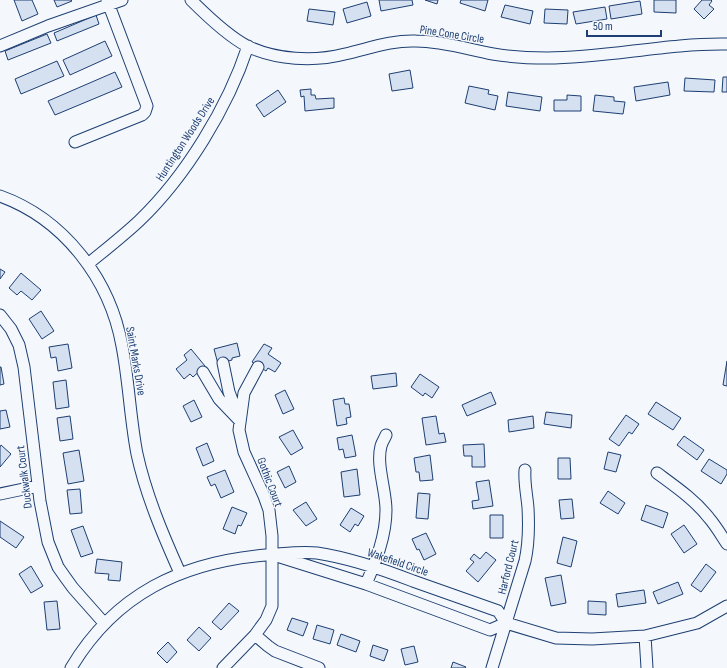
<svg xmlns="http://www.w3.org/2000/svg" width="727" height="668" font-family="'Sofia Sans Condensed',sans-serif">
<rect width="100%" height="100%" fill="#f4f7fb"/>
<path fill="#d5e0f0" stroke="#1d3f73" d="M14,0H32L38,14L22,21Z
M54,0H71L72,1L57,7Z
M379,0H412L413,5L381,11Z
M425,0H438L437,4Z
M461,0H488L485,11L460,3Z
M654,0H676V13L654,12Z
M702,0H711L712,1L709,5L714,9L704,19L694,9Z
M640,1L642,14L611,19L609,6Z
M367,2L371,16L347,23L343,9Z
M505,5L533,11L530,24L501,17Z
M605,7L607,19L576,24L573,12Z
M309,9L335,12L333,25L307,21Z
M545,9L568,10L567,24L544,23Z
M96,15L99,24L57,41L54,33Z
M47,34L51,43L8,60L5,51Z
M105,41L112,56L70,75L63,60Z
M57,61L64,76L21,94L15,79Z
M410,70L413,88L392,91L389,74Z
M115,72L122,87L55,115L48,101Z
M723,77H727V92H722Z
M685,78L715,80L714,92L684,91Z
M668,82L670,95L636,101L634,87Z
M469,86L489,90L488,94L498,96L495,110L465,103Z
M311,89V95H315L316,99L334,98V108L305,111L304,96L301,97L300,90Z
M278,90L286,102L264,117L256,105Z
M508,92L542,97L540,111L506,106Z
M567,95L581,96V111H554V100H567Z
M595,95L614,97V101L625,102L623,114L593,111Z
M0,269L5,272L0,279Z
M21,273L41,290L32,300L21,291L17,295L9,288Z
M41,311L54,331L42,339L29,319Z
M237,343L240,356L232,358V360L218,364L214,349Z
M68,344L72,368L58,371L56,357L51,358L49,347Z
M264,344L272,348L268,354L281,363L275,372L268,368L266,371L252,362Z
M191,349L205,366L193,377L190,374L184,379L176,369L187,360L184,355Z
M727,361V386L723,385Z
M0,367H1L4,384L0,385Z
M396,373L397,386L373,389L371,376Z
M420,374L439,387L432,398L425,393L423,396L411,387Z
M66,380L69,407L56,409L53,382Z
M285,390L294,409L283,414L275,395Z
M491,392L496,404L467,416L462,405Z
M344,398L345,404H349L351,417L346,418L347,424L337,426L333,400Z
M194,400L202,417L191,422L183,406Z
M656,402L681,418L673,430L648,414Z
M6,410L10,427L0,429V411Z
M546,412L572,415L571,428L544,424Z
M626,415L639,424L632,434L629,432L619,446L609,439Z
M70,416L73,439L60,441L57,418Z
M436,416L439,434L444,433L446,442L426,445L422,418Z
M533,416L534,428L509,432L508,420Z
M293,430L303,448L291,455L279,437Z
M352,435L356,456L345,458L343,449L339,450L337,438Z
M684,436L704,450L697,460L677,445Z
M207,443L214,461L203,466L196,448Z
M484,444L485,467H472V456H464L463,445Z
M1,445L11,454L0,467V447Z
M79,450L84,481L68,484L63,453Z
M608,452L621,455L616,472L604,469Z
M430,455L433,480L420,481L419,472H416L414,458Z
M558,458H570L571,479H558Z
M709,459L727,470V474L721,484L701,471Z
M289,466L296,482L285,488L277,472Z
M357,469L360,495L344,497L341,472Z
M225,470L234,492L221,498L215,484L211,486L207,477Z
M489,480L493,506L473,509L472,501L479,500L476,482Z
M80,489L82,513L70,514L67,490Z
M608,491L625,503L618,514L600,503Z
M418,493L430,494L428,519L416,518Z
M572,499L574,518L561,519L559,500Z
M306,502L317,519L306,526L293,510Z
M646,505L668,513L663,528L641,520Z
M232,507L247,513L241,526L238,525L235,534L223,529Z
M351,508L364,516L358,526L355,524L350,532L340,525Z
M490,515H503V538H490Z
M0,521L24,537L16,548L0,537Z
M684,525L697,544L684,553L671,534Z
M83,526L93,553L81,557L71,530Z
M426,533L436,554L424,560L419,549L417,550L412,539Z
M563,537L577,541L571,567L557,563Z
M486,552L496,560L478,582L466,571L474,562L470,559L474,554L480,559Z
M97,559L122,562L120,581L108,580L109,574L95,573Z
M706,564L716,572L701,592L691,585Z
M31,566L43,586L31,593L19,574Z
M561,575L566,603L551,606L545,578Z
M678,582L683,594L658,604L653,592Z
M644,590L646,603L618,607L616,594Z
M57,601L60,629L47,630L44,602Z
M588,601L606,602V615L588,614Z
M229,603L239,611L221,630L212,622Z
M292,618L308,623L303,636L287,630Z
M317,625L334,630L330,644L313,639Z
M199,627L211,638L199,651L187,640Z
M341,634L360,641L356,652L337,645Z
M168,642L177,652L167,663L157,653Z
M373,645L388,650L384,661L370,656Z
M414,646L418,662L405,665L401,649Z
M453,662L466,667L465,668H451Z"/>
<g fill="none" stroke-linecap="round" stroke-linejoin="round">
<g stroke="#1d3f73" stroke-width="13">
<path id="minor" d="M191,0C207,16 228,36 247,46C276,60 314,62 345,54C368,49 391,40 416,41C442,41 467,49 493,54C510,57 529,58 547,58C607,58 666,43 727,44
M0,46L48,26L122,0
M75,142L142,115L145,112L147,106L107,0
M0,196C64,219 110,279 122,346C129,382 130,418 137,454C146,495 163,535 180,573
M88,264C105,250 123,236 139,221C186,176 228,107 248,46
M0,315L11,329L19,345L24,367L40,501L48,542L58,567L65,577L73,588L104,623
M223,363L229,392L238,416
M203,372L219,399L240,421
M657,473C676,487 695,500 709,518C716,526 721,535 727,544
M0,494L38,486
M280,557L366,584L490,630L506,623
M366,584C376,561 386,536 386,510C386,490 376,465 381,446C382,442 385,438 386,435
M255,635L268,646L275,651L319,668
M645,636L647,668
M71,668C115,594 182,562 266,555C283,554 300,551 317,553C350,558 382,569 413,581C441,591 470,601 498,611L506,623L556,638L592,639L645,636L697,623L727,606
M223,668L255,635L266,620L272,606V536L269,510L264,496L244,452L239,430L244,393L258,367
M492,668L525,561C529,543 529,526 528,508C527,495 524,483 525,470"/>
</g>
<use href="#minor" stroke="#f4f7fb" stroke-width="11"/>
</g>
<g text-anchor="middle" stroke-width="3" stroke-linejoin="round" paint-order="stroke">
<g font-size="12" fill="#1d3f73" stroke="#f4f7fb">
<text transform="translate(452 34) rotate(9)" y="4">Pine Cone Circle</text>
<text transform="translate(185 139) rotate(-57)" y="4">Huntington Woods Drive</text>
<text transform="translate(136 361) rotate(80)" y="4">Saint Marks Drive</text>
<text transform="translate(24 477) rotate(-97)" y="4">Duckwalk Court</text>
<text transform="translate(270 482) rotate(69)" y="4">Gothic Court</text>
<text transform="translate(398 562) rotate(19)" y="4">Wakefield Circle</text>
<text transform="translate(508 567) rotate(-76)" y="4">Harford Court</text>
</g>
</g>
<path d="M587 30v6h74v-6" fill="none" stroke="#1d3f73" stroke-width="2"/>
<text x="593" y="30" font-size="12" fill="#1d3f73" stroke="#f4f7fb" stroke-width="3" paint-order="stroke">50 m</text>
</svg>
